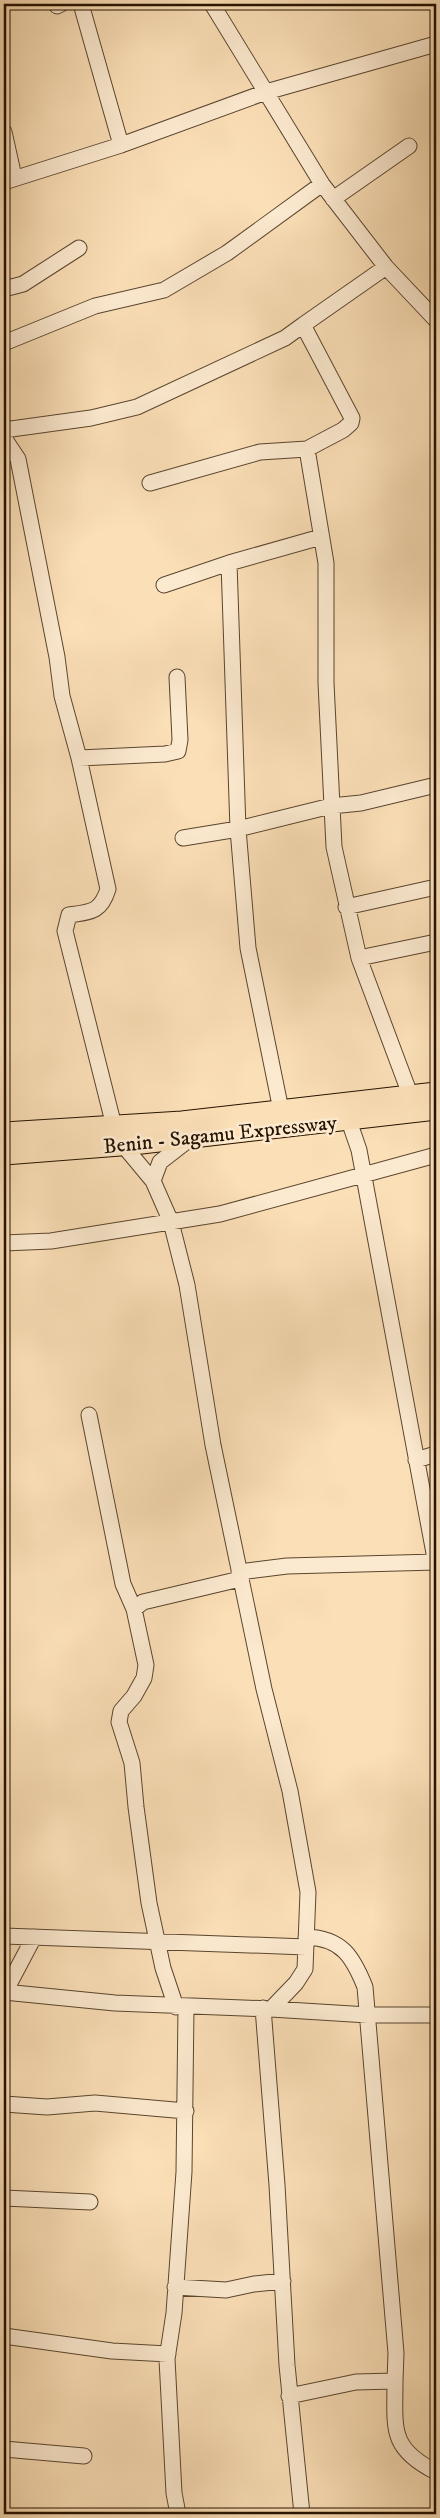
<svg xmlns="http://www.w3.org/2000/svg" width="440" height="2518" font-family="'IM FELL DW Pica',serif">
<rect width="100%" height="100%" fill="#fbdfb7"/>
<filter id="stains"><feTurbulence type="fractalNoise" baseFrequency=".004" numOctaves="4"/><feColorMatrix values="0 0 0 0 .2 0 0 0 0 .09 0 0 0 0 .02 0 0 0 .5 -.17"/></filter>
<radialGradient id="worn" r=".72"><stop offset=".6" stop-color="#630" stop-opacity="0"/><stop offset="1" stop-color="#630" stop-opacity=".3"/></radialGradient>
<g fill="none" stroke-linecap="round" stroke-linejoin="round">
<g stroke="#5a452e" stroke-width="17">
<path id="minor" d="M81,4L121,145
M212,4L322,184L386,267L436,320
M57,6L61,4
M4,132L14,177
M4,182L121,145L266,92L436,44
M333,199L409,146
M4,289L23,284L79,248
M303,325L386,267
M4,343L95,306L164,290L227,253L322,184
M4,430L91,418L137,407L285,338L303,325L352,418L351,423L343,430L307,449L260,452L150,483
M4,438L18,459L57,657L62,696L79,758L108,889C101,912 91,912 69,915L65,931L114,1126
M307,449L326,563V683L334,847L359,958L411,1097
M229,563L238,829L331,806L361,803L436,785
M164,585L229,563L321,537
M79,758L165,754L178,751L180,740L177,677
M183,838L238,829L248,948L281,1110
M346,907L436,887
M359,958L436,942
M349,1121L359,1150L436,1564
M123,1145L153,1181L171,1222L187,1285L213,1445L264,1689L290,1791L308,1892L305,1969L296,1983L271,2009
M153,1181L160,1162L191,1138
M4,1243L51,1241L220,1214L436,1155
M89,1415L123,1584L134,1609
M416,1460L436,1454
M239,1572L287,1566L436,1562
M4,1936L306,1947
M306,1937C342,1938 353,1957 365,1987L396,2353L395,2381
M4,1992L115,2003L271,2009L368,2015H436
M5,1992L34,1937
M176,2007L163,1968L149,1903L136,1807L132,1763L119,1722L121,1711L134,1696L144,1678L146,1665L134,1609L143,1602L240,1579
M263,2008L277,2185L287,2365L302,2514
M4,2104L47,2107L95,2103L186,2111
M4,2198L90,2202
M175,2287L226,2290L254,2284L283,2281
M4,2336L112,2351L168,2354
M289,2396L356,2382L395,2381C395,2429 389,2448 436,2472
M4,2449L84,2456
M178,2514L174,2493L167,2359L174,2313L184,2172L186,2007"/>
</g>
<g stroke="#251200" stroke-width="23">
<path id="highway" d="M4,1133L182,1122L436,1093
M4,1154L133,1144L436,1109"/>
</g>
<use href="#minor" stroke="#fcead0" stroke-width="15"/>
<use href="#highway" stroke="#fbdfb7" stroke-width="21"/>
</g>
<g text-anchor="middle" stroke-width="5" stroke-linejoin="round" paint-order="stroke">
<g font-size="21" fill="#251200" stroke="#fcead0">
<text transform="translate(220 1134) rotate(-6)" y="7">Benin - Sagamu Expressway</text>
</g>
</g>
<rect width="440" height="2518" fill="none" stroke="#fbdfb7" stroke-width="20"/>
<rect x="5" y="5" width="430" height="2508" fill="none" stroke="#251200" stroke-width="2.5"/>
<rect x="10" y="10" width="420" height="2498" fill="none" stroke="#251200"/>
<rect width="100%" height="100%" filter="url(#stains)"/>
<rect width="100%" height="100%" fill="url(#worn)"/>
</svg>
